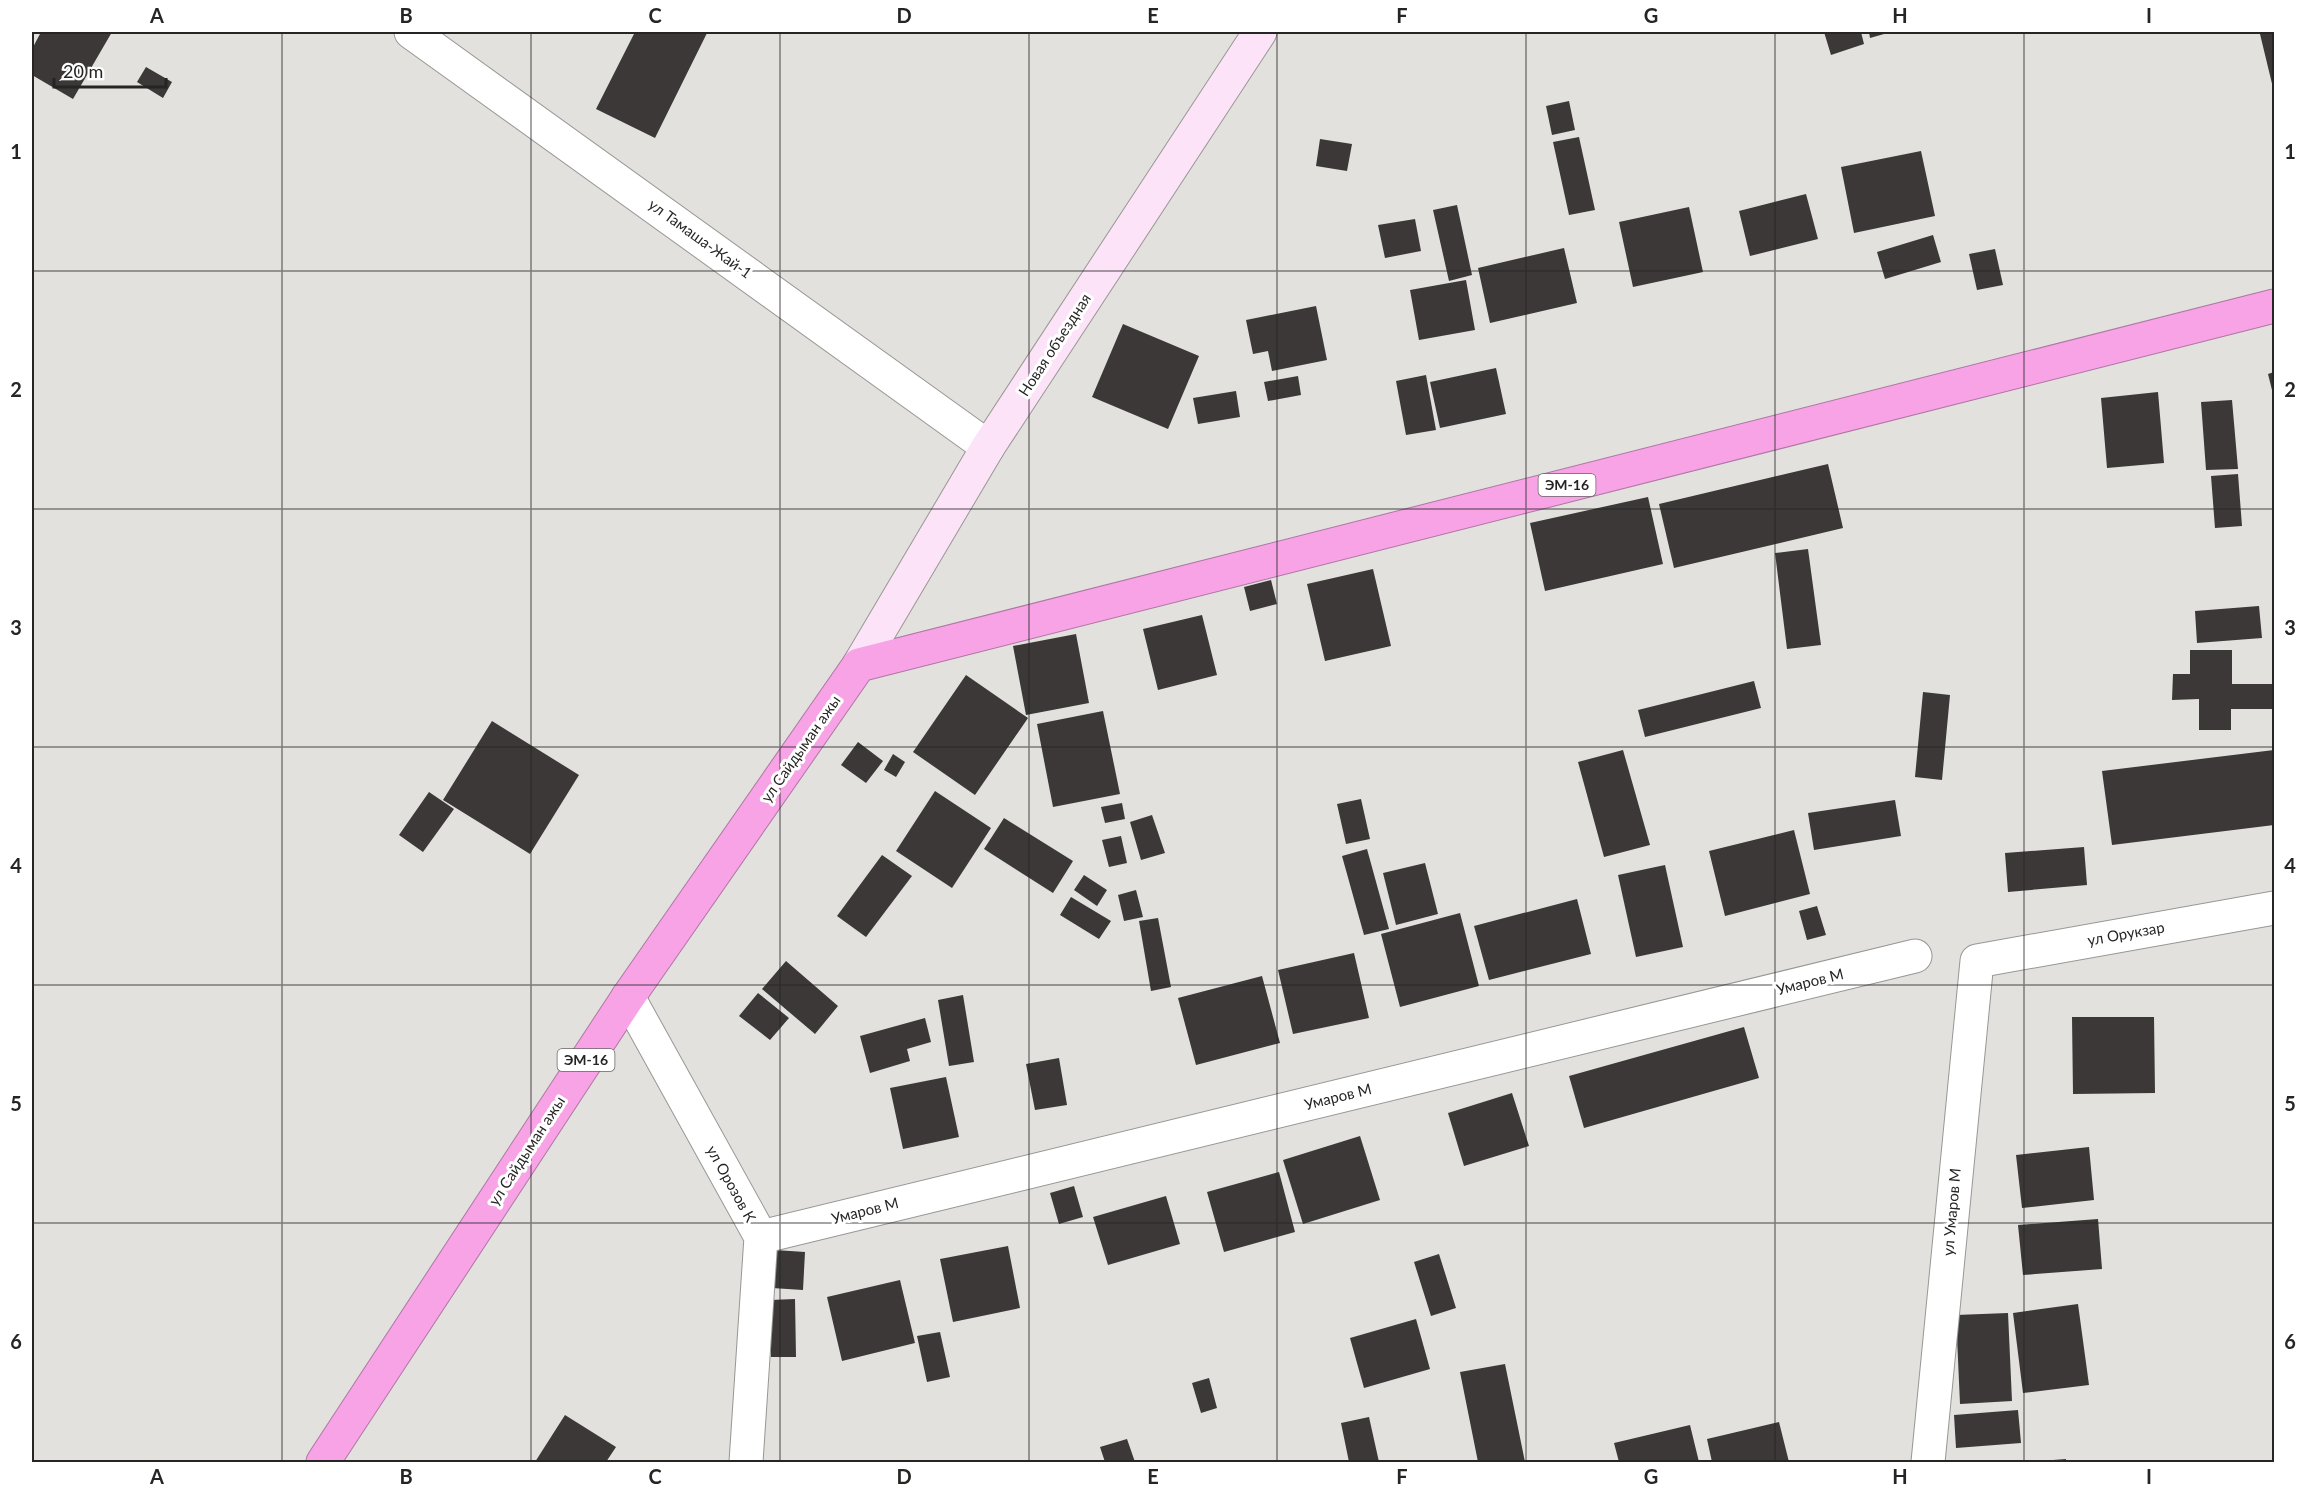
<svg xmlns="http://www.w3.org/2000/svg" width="2306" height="1494" font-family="Lato,sans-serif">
<rect width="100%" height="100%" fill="#e2e1de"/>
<path fill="#3b3837" d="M41,32H112L73,99L32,75V49Z
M635,32L707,33L655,138L596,109Z
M1824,32H1861L1864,44L1831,55Z
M1869,32H1891L1870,38Z
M2270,32H2274V92L2260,34Z
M146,67L172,82L163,98L137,82Z
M1569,101L1575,130L1552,135L1546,106Z
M1579,137L1595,210L1569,215L1553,142Z
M1320,139L1352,144L1347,171L1316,166Z
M1921,151L1935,216L1854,233L1841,167Z
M1806,194L1818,239L1750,256L1739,211Z
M1457,205L1472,275L1449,281L1433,210Z
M1689,207L1703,272L1633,287L1619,222Z
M1415,219L1421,251L1385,258L1378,225Z
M1933,235L1941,262L1885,279L1877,252Z
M1564,248L1577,303L1490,323L1478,268Z
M1995,249L2003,285L1977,290L1969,254Z
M1466,280L1475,330L1419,340L1410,290Z
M1316,306L1327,360L1272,371L1268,351L1253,354L1246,320Z
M1123,324L1199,356L1168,429L1092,397Z
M1496,368L1506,414L1440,428L1430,382Z
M2274,372V398L2268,374Z
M1426,375L1436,430L1406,435L1396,381Z
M1298,376L1301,395L1268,401L1264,382Z
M1236,391L1240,417L1198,424L1193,398Z
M2158,392L2164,463L2107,468L2101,398Z
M2232,400L2238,469L2206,470L2201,402Z
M1828,464L1843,528L1674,568L1659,504Z
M2238,474L2242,526L2215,528L2211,476Z
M1648,497L1663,564L1545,591L1530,523Z
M1808,549L1821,645L1787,649L1775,553Z
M1373,569L1391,646L1325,661L1307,584Z
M1271,580L1277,604L1250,611L1244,587Z
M2259,606L2262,638L2197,643L2195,611Z
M1202,615L1217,675L1158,690L1143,629Z
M1076,634L1089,703L1026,715L1013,646Z
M2190,650H2232V684H2274V709H2231V730H2199V699L2172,700L2173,674H2190Z
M966,675L1028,718L975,795L913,752Z
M1754,681L1761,708L1645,737L1638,710Z
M1923,692L1950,695L1942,780L1915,777Z
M1103,711L1120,794L1053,807L1037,724Z
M492,721L579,775L530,854L443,800Z
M858,742L883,761L866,783L841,765Z
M1623,750L1650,845L1604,857L1578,762Z
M2274,750V825L2112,845L2102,771Z
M893,754L905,762L896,777L884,770Z
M935,791L991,828L952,888L896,851Z
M429,792L454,809L423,852L399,835Z
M1361,799L1370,839L1346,844L1337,804Z
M1895,800L1901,836L1814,850L1808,813Z
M1122,803L1125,819L1105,823L1101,807Z
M1152,815L1165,853L1141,860L1130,822Z
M1004,818L1073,861L1053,893L984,849Z
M1794,830L1810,894L1725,916L1709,851Z
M1121,836L1127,863L1109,867L1102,840Z
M2084,847L2087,885L2008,892L2005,853Z
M1367,849L1389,929L1364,935L1342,856Z
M882,855L912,876L866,937L837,916Z
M1425,863L1438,914L1396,925L1383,873Z
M1665,865L1683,947L1636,957L1618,875Z
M1084,875L1107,890L1097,906L1074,890Z
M1136,890L1143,917L1124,921L1118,895Z
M1071,897L1111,921L1099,939L1060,915Z
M1577,899L1591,954L1489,980L1474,926Z
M1817,906L1826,935L1807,940L1799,911Z
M1460,913L1479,986L1400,1007L1381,934Z
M1158,918L1171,987L1151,991L1139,921Z
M1354,953L1369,1018L1293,1034L1278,970Z
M786,961L838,1006L815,1034L762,989Z
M1262,976L1280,1043L1196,1065L1178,998Z
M758,993L789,1018L770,1040L739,1016Z
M963,995L974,1062L949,1066L938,1000Z
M2072,1017H2154L2155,1093L2073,1094Z
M925,1018L931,1042L907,1049L910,1061L870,1073L860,1036Z
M1744,1027L1759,1078L1584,1128L1569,1076Z
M1059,1058L1067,1105L1035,1110L1026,1064Z
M946,1077L959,1137L903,1149L890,1088Z
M1512,1093L1529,1146L1464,1166L1448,1113Z
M1360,1136L1380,1200L1303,1224L1283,1160Z
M2089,1147L2094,1200L2022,1208L2016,1155Z
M1279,1172L1295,1232L1224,1252L1207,1192Z
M1074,1186L1083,1217L1059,1224L1050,1193Z
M1166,1196L1180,1244L1108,1265L1093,1217Z
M2098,1219L2102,1269L2023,1275L2018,1225Z
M1008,1246L1020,1308L953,1322L940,1259Z
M775,1250L805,1252L803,1290L772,1288Z
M1439,1254L1456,1308L1431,1316L1414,1262Z
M900,1280L915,1343L842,1361L827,1297Z
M795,1299L796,1357H771L770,1300Z
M2078,1304L2089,1385L2023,1393L2013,1313Z
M2008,1313L2012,1401L1960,1404L1956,1315Z
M1416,1319L1430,1369L1364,1388L1350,1338Z
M940,1332L950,1377L927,1382L917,1336Z
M1505,1364L1525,1462H1478L1460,1372Z
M1209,1378L1217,1408L1201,1413L1192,1383Z
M2018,1410L2021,1443L1956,1448L1954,1415Z
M565,1415L616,1447L606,1462H535Z
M1369,1417L1379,1462H1349L1341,1423Z
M1779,1422L1789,1462H1712L1707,1439Z
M1690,1425L1699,1462H1619L1614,1443Z
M1127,1439L1135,1462H1105L1100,1447Z
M2066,1459V1462H2041L2040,1461Z"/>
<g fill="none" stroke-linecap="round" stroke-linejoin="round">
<g stroke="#989794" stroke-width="35">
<path id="street" d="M411,32L988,447
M628,997L761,1237L746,1462
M761,1237L1915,956
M1928,1462L1977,961L2274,908"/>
</g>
<g stroke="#989794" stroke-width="35">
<path id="secondary" d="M859,665L988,447L1260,32"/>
</g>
<g stroke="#ae77a2" stroke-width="35">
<path id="highway" d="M323,1462L628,997L859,665L2274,306"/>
</g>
<use href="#street" stroke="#fff" stroke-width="33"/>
<use href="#secondary" stroke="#fde3f8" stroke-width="33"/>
<use href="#highway" stroke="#f7a3e6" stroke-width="33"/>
</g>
<path fill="none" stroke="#262524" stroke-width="1.5" stroke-opacity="0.55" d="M282,32V1462M531,32V1462M780,32V1462M1029,32V1462M1277,32V1462M1526,32V1462M1775,32V1462M2024,32V1462M32,271H2274M32,509H2274M32,747H2274M32,985H2274M32,1223H2274"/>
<g text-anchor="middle" stroke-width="6" stroke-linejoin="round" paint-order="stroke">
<g fill="#fff" stroke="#676666" stroke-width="1.5">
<rect x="1538.5" y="474" width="57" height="22" rx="4.5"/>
<rect x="557.5" y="1049" width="57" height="22" rx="4.5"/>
</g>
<g font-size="14" font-weight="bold" fill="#262524">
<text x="1567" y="490">ЭМ-16</text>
<text x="586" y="1065">ЭМ-16</text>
</g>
<g font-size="15" fill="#262524" stroke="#fff">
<text transform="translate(700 239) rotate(36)" y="5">ул Тамаша-Жай-1</text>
<text transform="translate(1055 345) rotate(-57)" y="5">Новая объездная</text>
<text transform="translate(801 749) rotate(-55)" y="5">ул Сайдыман ажы</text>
<text transform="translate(2126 934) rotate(-10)" y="5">ул Орукзар</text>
<text transform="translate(1810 982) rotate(-14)" y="5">Умаров М</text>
<text transform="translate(1338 1097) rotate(-14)" y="5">Умаров М</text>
<text transform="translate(527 1151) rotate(-57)" y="5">ул Сайдыман ажы</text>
<text transform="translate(731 1184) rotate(61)" y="5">ул Орозов К</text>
<text transform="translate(865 1211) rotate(-14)" y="5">Умаров М</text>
<text transform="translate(1952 1212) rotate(-85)" y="5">ул Умаров М</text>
</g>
</g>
<rect width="2306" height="1494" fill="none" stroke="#ffffff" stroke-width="66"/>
<path d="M54 78v9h112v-9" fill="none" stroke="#262524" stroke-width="3"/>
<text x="63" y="78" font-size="18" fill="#262524" stroke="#ffffff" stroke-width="4.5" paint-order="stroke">20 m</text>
<rect x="33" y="33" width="2240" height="1428" fill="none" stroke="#262524" stroke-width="2"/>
<g font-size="20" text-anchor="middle" font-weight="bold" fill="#262524">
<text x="157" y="23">A</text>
<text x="406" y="23">B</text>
<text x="655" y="23">C</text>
<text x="904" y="23">D</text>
<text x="1153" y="23">E</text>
<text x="1402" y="23">F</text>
<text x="1651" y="23">G</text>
<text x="1900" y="23">H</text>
<text x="2149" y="23">I</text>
<text x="16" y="159">1</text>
<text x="2290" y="159">1</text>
<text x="16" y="397">2</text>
<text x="2290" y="397">2</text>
<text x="16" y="635">3</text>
<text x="2290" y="635">3</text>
<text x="16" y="873">4</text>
<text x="2290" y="873">4</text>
<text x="16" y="1111">5</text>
<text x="2290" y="1111">5</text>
<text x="16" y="1349">6</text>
<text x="2290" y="1349">6</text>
<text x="157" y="1484">A</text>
<text x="406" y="1484">B</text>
<text x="655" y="1484">C</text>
<text x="904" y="1484">D</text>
<text x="1153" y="1484">E</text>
<text x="1402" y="1484">F</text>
<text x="1651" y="1484">G</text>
<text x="1900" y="1484">H</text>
<text x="2149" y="1484">I</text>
</g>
</svg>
